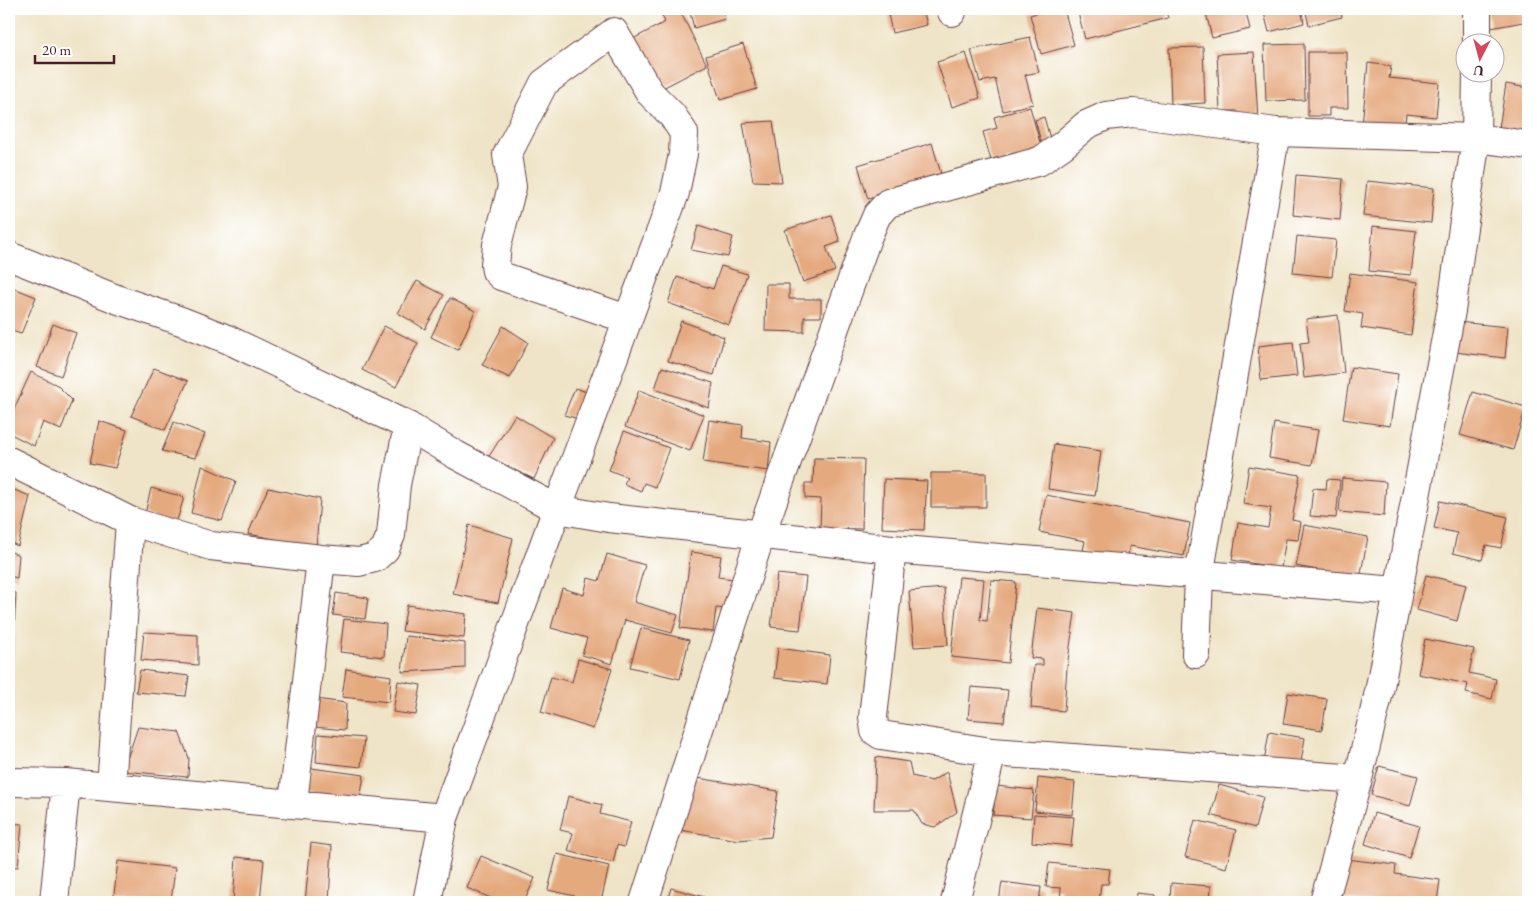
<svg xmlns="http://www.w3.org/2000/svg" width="1537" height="911" font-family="'EB Garamond',serif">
<rect width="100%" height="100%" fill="#fff"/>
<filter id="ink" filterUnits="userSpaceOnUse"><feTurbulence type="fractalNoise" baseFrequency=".02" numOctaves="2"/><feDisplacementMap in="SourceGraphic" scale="10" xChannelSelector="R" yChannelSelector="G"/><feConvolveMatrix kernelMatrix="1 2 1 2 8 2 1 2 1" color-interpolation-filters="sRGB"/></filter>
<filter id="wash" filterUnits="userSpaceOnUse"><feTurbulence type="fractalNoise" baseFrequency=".0096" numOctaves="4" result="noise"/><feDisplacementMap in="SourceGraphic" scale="20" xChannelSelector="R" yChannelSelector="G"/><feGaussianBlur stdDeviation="1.12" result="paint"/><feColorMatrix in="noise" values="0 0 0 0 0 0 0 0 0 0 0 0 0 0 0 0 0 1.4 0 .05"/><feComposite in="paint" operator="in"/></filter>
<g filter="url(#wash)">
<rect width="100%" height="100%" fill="#efe4c7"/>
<g id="blocks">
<path fill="#e5a97e" d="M659,9H679L707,65L657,91L631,40L665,22Z
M689,9H722L725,19L694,28Z
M887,9H923L927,25L892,33Z
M1052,9H1064L1074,45L1041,54L1030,15Z
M1077,9H1165L1168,18L1085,39Z
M1205,9H1245L1250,29L1212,38Z
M1263,9H1301L1304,23L1269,32Z
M1305,9H1340L1342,17L1309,25Z
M1487,9H1528V21L1491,28Z
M1030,37L1039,72L1025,75L1033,104L1003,111L995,79L980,82L971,50Z
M743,44L757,89L720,100L706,56Z
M1304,44L1305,100L1266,101L1264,45Z
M1203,47L1205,103L1171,105L1169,48Z
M1254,52L1258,120L1237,121V111H1220L1217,54Z
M1308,52H1347L1348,108H1329V116H1308Z
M966,53L980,98L952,107L937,62Z
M1368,63L1391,66L1389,78L1439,83L1436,117L1406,114L1404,130L1362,126Z
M1506,84L1528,88V132L1499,128Z
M1030,107L1043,153L992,164L983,132L997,128L994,117Z
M1044,117L1053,149L1044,152L1035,120Z
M773,121L782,182L753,181L743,123Z
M932,143L944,184L903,189L868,199L858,165Z
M1296,175L1343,179L1340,220L1293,215Z
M1367,181L1434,188L1431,223L1363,216Z
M831,215L840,242L826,247L835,271L803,282L785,230Z
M698,226L733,237L728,257L691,250Z
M1373,226L1416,231L1411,275L1369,271Z
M1297,236L1336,240L1332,277L1293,273Z
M721,266L747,274L729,325L668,303L677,277L713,289Z
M1350,273L1418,282L1411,335L1361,328L1363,314L1345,311Z
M417,281L444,295L425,329L398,313Z
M766,284H789V299H821V317H804V332L765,331Z
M9,286L36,297L21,334L9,330Z
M450,298L475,311L458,350L431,337Z
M1338,315L1344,373L1304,378L1300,343L1309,342L1306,319Z
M681,321L724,337L714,375L668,361Z
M1457,322L1508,327L1505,358L1454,352Z
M53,324L76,333L61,376L37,367Z
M384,326L418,343L396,387L362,370Z
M503,326L528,342L510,378L482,365Z
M1293,342L1297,376L1261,380L1258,346Z
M662,367L713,383L709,408L655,389Z
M1351,367L1398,374L1390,426L1343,419Z
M154,368L188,381L165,430L131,416Z
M31,372L57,385L72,400L61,430L43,422L34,446L9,433V420Z
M575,388L593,394L583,420L564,415Z
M639,390L704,415L690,451L625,427Z
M1473,392L1526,407L1513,450L1460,435Z
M515,415L553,438L534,479L488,458Z
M709,420L743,425L742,438L771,442L768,471L703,462Z
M99,421L127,430L115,468L90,463Z
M174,422L205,434L195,458L162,451Z
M1274,423L1318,430L1312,465L1269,458Z
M624,431L669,448L655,487L644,483L641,491L624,484L627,477L609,470Z
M1054,444L1101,451L1095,496L1048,489Z
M814,458L864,459L862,529L820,528L821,499L805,498V483H813Z
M202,466L236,481L222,521L191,513Z
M1249,466L1300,475L1292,520L1301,522L1298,540L1286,539L1281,568L1232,560L1238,523L1268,528L1271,508L1243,504Z
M931,473H986V507H931Z
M1342,478L1386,482L1384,516L1339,512Z
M884,479L927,481L924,530L882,528Z
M1327,479L1340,480L1336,518L1310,516L1313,488L1326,489Z
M9,488L30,496L18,546L9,542Z
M151,488L184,497L176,524L145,514Z
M268,488L320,499L316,547L248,534Z
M1046,495L1190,523L1184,556L1130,546L1127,560L1083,551L1085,541L1039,532Z
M1440,501L1508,517L1501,548L1486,545L1482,560L1453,553L1457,533L1434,528Z
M469,525L513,538L498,603L453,594Z
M1304,525L1368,537L1360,578L1296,566Z
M9,551L19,555L17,578L9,576Z
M691,552L721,556L718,577L733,579L728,609L716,608L713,632L680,628Z
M607,554L645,565L634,602L678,615L672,633L625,620L612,664L582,655L587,638L551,628L562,588L584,595L588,578L599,581Z
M777,574L806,577L800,630L771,627Z
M1426,575L1466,585L1457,621L1417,610Z
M959,577L984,579L980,620L987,621L991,580L1016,582L1008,663L951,657Z
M944,588L948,645L914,647L909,591Z
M9,592L16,593L14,628H9Z
M336,593L368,598L365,619L333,615Z
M407,605L466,614L464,638L402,631Z
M1037,608L1075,613L1067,667L1064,711L1031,708L1034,665H1043V659L1031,658Z
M344,619L386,624L384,657L340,652Z
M641,628L689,640L680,679L630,667Z
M144,632L198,635V665L141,660Z
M406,636L465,643V668L402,672Z
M9,637L14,638L13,661L9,660Z
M1425,639L1474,649L1469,673L1496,679L1492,699L1466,693L1468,684L1418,674Z
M778,648L830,655L827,684L774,678Z
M578,659L612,669L593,729L541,712L551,677L572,682Z
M346,669L391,676L389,702L342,697Z
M140,670L189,676L186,696L136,692Z
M398,681L421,685L416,715L393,712Z
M971,687L1008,690L1004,722L968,719Z
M1288,693L1327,699L1322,730L1283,724Z
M308,698L346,703L345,730L304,726Z
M138,727L179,732L189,758L188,777L123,771Z
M1269,732L1305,738L1300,768L1264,762Z
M318,734L364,738L361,767L316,762Z
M876,757L909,762L912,776L932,781L947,772L957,812L935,827L922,824L914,810H874Z
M1379,766L1418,776L1410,806L1371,795Z
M311,768L364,775L360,800L306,793Z
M691,777L778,791L771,837L738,840L674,829Z
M1038,778L1075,782L1072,815L1035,811Z
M1219,785L1263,797L1255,828L1211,815Z
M996,786L1034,790L1031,818L993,815Z
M568,796L602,805L600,814L631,822L624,847L617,845L613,863L568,851L573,833L560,830Z
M1374,813L1419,826L1409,858L1365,844Z
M1034,814L1074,817L1071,846L1032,842Z
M1195,820L1236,830L1226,868L1185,857Z
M9,823L22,824L18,867L9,866Z
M311,843L332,846L329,902H305Z
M557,854L609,866L601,902L548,890Z
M481,856L535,878L524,902H500L467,888Z
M236,857L264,860L260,902H233Z
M1346,859L1396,865L1395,874L1440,880L1437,902H1371L1341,899Z
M118,861L175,868L171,902H113Z
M1049,863L1110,869L1108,884H1101L1099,902H1060L1061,888L1046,887Z
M1002,882L1041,887L1039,902H999Z
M1171,883L1211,886L1210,902H1170Z
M671,888L704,897L702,902H667Z
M1137,893L1155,895L1154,902H1136Z"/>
</g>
</g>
<g filter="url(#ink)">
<use href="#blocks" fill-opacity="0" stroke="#633d42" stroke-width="1"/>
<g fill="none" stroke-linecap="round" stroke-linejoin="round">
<g stroke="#633d42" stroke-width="30">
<path id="street" d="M951,9L952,12
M1477,42V9
M9,256L119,300L181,321L227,339L408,426L456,455L557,509L675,193L683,154L684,133L672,115L650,93L614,32L544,83L507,155L512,187L497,245L495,265L496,271L501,276L627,319
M9,461L130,521L211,546L321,559L359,562L375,558L385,549L391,535L396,485L408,426
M892,549L873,717L875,731L881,735L992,752L1358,779
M1196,654L1199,576L1276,132
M9,782L66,783L444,818
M111,787L130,521
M293,803L321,559
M54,902L66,783
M427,902L444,818L557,509L609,518L892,549L1397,591
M644,902L761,534L867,238L877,215L888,203L1040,161L1063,145L1086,125L1106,116L1133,113L1276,132L1476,138L1528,145
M955,902L992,752
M1324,902L1358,779L1379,692L1451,311L1476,138L1477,72"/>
</g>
<use href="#street" stroke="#fff" stroke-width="28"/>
</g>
</g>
<rect width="1537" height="911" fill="none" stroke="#fff" stroke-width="30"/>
<g transform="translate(1480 58) rotate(186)"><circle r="24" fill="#ffffff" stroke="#b7a5aa"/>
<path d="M0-4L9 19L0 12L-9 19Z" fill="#d1495b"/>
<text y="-8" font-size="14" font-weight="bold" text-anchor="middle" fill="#4a1f2b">U</text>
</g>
<path d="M35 55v8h79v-8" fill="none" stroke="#4a1f2b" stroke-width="2.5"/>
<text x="42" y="55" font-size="15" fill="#4a1f2b" stroke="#ffffff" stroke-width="4" paint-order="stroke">20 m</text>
</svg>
